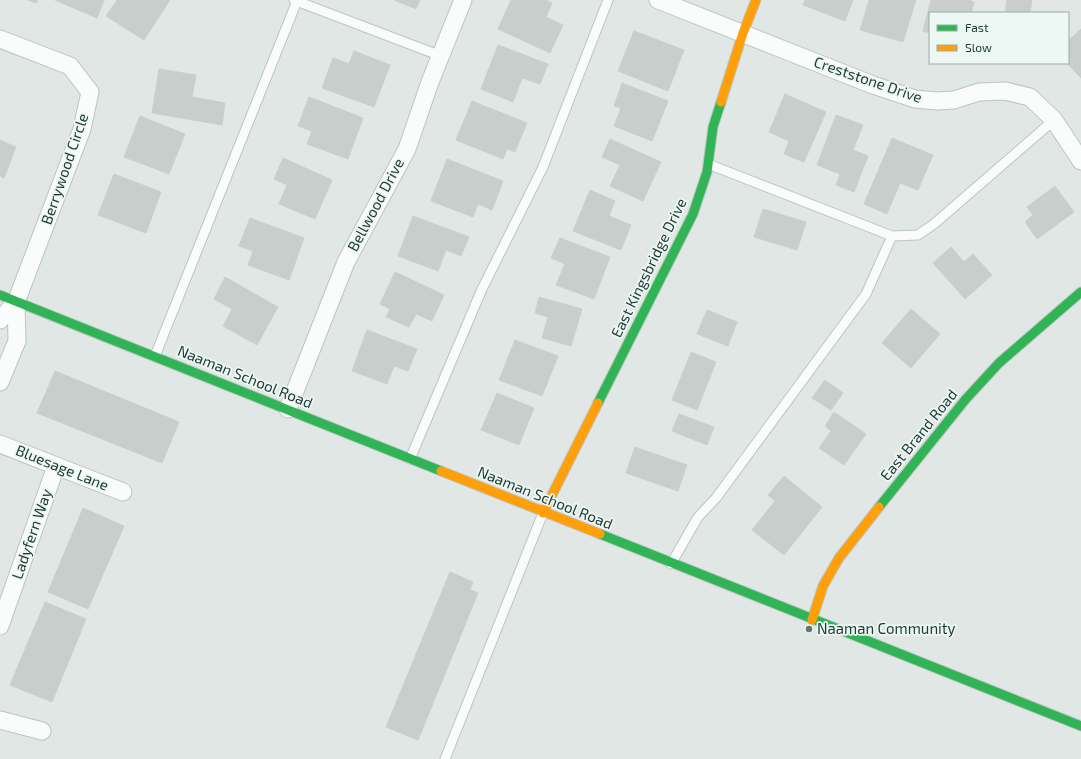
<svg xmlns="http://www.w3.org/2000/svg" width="1081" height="759" font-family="'Exo 2',sans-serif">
<rect width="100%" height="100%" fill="#e0e7e4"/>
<path fill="#c7cecb" stroke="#c9d0cd" d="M28,0H38L36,3Z
M55,0H104L97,18Z
M117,0H170L144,40L106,16Z
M394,0H420L416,9Z
M511,0H546L552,3L546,17L563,25L550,53L498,29Z
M805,0H853L845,21L803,5Z
M869,0H916L903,42L860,30Z
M931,0H969L974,2L971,13H930V33L923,31Z
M1007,0H1032L1030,13H1005Z
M1081,29V78L1067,63L1068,41Z
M634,31L684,50L668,91L618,71Z
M498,45L548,64L540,84L522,78L513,102L481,89Z
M354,51L390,65L374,107L322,88L333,58L349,64Z
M159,69L196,75L192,97L225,103L222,125L152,113Z
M622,83L668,101L652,141L614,126L621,108L614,106Z
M785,94L826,112L804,162L784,154L789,141L769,132Z
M309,97L363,118L348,159L307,144L312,131L298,126Z
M472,101L527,123L515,152L507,149L503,159L456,140Z
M836,115L863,125L853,150L868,156L854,192L836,185L840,174L817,165Z
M140,116L185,134L169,174L124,157Z
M892,138L933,155L918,190L900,183L887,214L864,204Z
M610,139L661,162L643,201L610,186L620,165L602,157Z
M0,140L16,147L4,178L0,176Z
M283,158L332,180L315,219L279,204L287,185L274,179Z
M447,159L503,181L492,210L478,204L473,217L431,201Z
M114,174L161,192L146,233L98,215Z
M1055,186L1074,212L1037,239L1025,222L1033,215L1027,207Z
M590,190L615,201L609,216L631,225L621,250L573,231Z
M763,209L806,222L797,250L754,237Z
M413,216L469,237L461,256L446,250L438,271L398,256Z
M250,218L304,238L289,280L248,265L253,251L239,246Z
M560,238L610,257L594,299L556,285L565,264L551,258Z
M951,247L964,262L973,254L992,275L965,299L933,263Z
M395,272L444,295L432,321L416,314L409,327L386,317L390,309L380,304Z
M225,277L278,307L257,345L223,326L232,309L214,299Z
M539,297L582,309L571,346L542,338L548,317L535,313Z
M911,309L940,334L911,368L882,343Z
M707,310L737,322L728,346L697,334Z
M367,330L417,349L408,371L394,366L387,384L352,371Z
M515,340L558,356L542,396L499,380Z
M691,352L716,362L697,410L672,400Z
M55,371L179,422L162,463L37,413Z
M825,380L843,393L831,410L812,398Z
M497,393L534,408L519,445L481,430Z
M834,412L866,434L844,465L819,448L831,431L825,426Z
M679,414L714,427L707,445L672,431Z
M635,447L687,465L678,491L626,473Z
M784,476L822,507L784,555L752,530L775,501L768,495Z
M83,508L124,526L88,609L48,592Z
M450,572L473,582L470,590L478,593L418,740L386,727Z
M45,602L86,619L52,702L10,685Z"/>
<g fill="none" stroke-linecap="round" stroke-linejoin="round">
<g stroke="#bdc4c1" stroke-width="11">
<path id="lane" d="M294,0L441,56
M708,164L892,236L918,235L934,224L1054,120
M155,356L297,1
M410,459L482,289L543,167L608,0
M671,564L698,517L716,498L866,294L892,236
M445,759L543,513"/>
</g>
<g stroke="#bdc4c1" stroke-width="19">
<path id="street" d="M658,0L873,85L915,99L937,101L954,100L979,92L1005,91L1030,97L1054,120L1081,161
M0,39L70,66L90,92L82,129L16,302L0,320
M0,382L17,341L16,302
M288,409L346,262L407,149L430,82L463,0
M0,444L123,492
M0,626L56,466
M0,720L42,731"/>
</g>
<g stroke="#bcc5c2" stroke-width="11">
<path id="fast" d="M0,295L441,471
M598,403L693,214L707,172L713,127L721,102
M879,507L965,400L999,363L1081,292
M600,534L1081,726"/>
</g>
<g stroke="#bcc5c2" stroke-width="11">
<path id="slow" d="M721,102L743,33L756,0
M441,471L600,534
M543,513L598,403
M812,620L823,586L839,558L879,507"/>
</g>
<use href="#lane" stroke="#fafbfb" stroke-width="9"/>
<use href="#street" stroke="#fafbfb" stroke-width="17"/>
<use href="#fast" stroke="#30b455" stroke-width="9"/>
<use href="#slow" stroke="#ff9f0a" stroke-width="9"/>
</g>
<circle fill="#627772" stroke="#edf7f3" stroke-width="1.5" cx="809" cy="629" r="4"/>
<g text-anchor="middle" stroke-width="3.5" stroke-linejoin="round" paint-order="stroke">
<g font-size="15" fill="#1e3a34" stroke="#edf7f3">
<text transform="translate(868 80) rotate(19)" y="5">Creststone Drive</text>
<text transform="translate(65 169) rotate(-71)" y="5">Berrywood Circle</text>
<text transform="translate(376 205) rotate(-62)" y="5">Bellwood Drive</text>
<text transform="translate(649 268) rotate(-64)" y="5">East Kingsbridge Drive</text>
<text transform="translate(245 377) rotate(22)" y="5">Naaman School Road</text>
<text transform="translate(919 435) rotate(-51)" y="5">East Brand Road</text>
<text transform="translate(62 468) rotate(22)" y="5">Bluesage Lane</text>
<text transform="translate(545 498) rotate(22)" y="5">Naaman School Road</text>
<text transform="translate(32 534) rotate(-71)" y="5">Ladyfern Way</text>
</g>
<g font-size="15" fill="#1e3a34" stroke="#edf7f3" text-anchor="start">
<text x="817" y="634">Naaman Community</text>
</g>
</g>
<rect x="929" y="12" width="140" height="52" fill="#edf7f3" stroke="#9aaba7"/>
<rect x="937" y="25" width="20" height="6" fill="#30b455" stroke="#9aaba7"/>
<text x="965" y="32" font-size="12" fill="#1e3a34">Fast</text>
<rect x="937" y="45" width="20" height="6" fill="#ff9f0a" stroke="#9aaba7"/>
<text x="965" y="52" font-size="12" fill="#1e3a34">Slow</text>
</svg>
